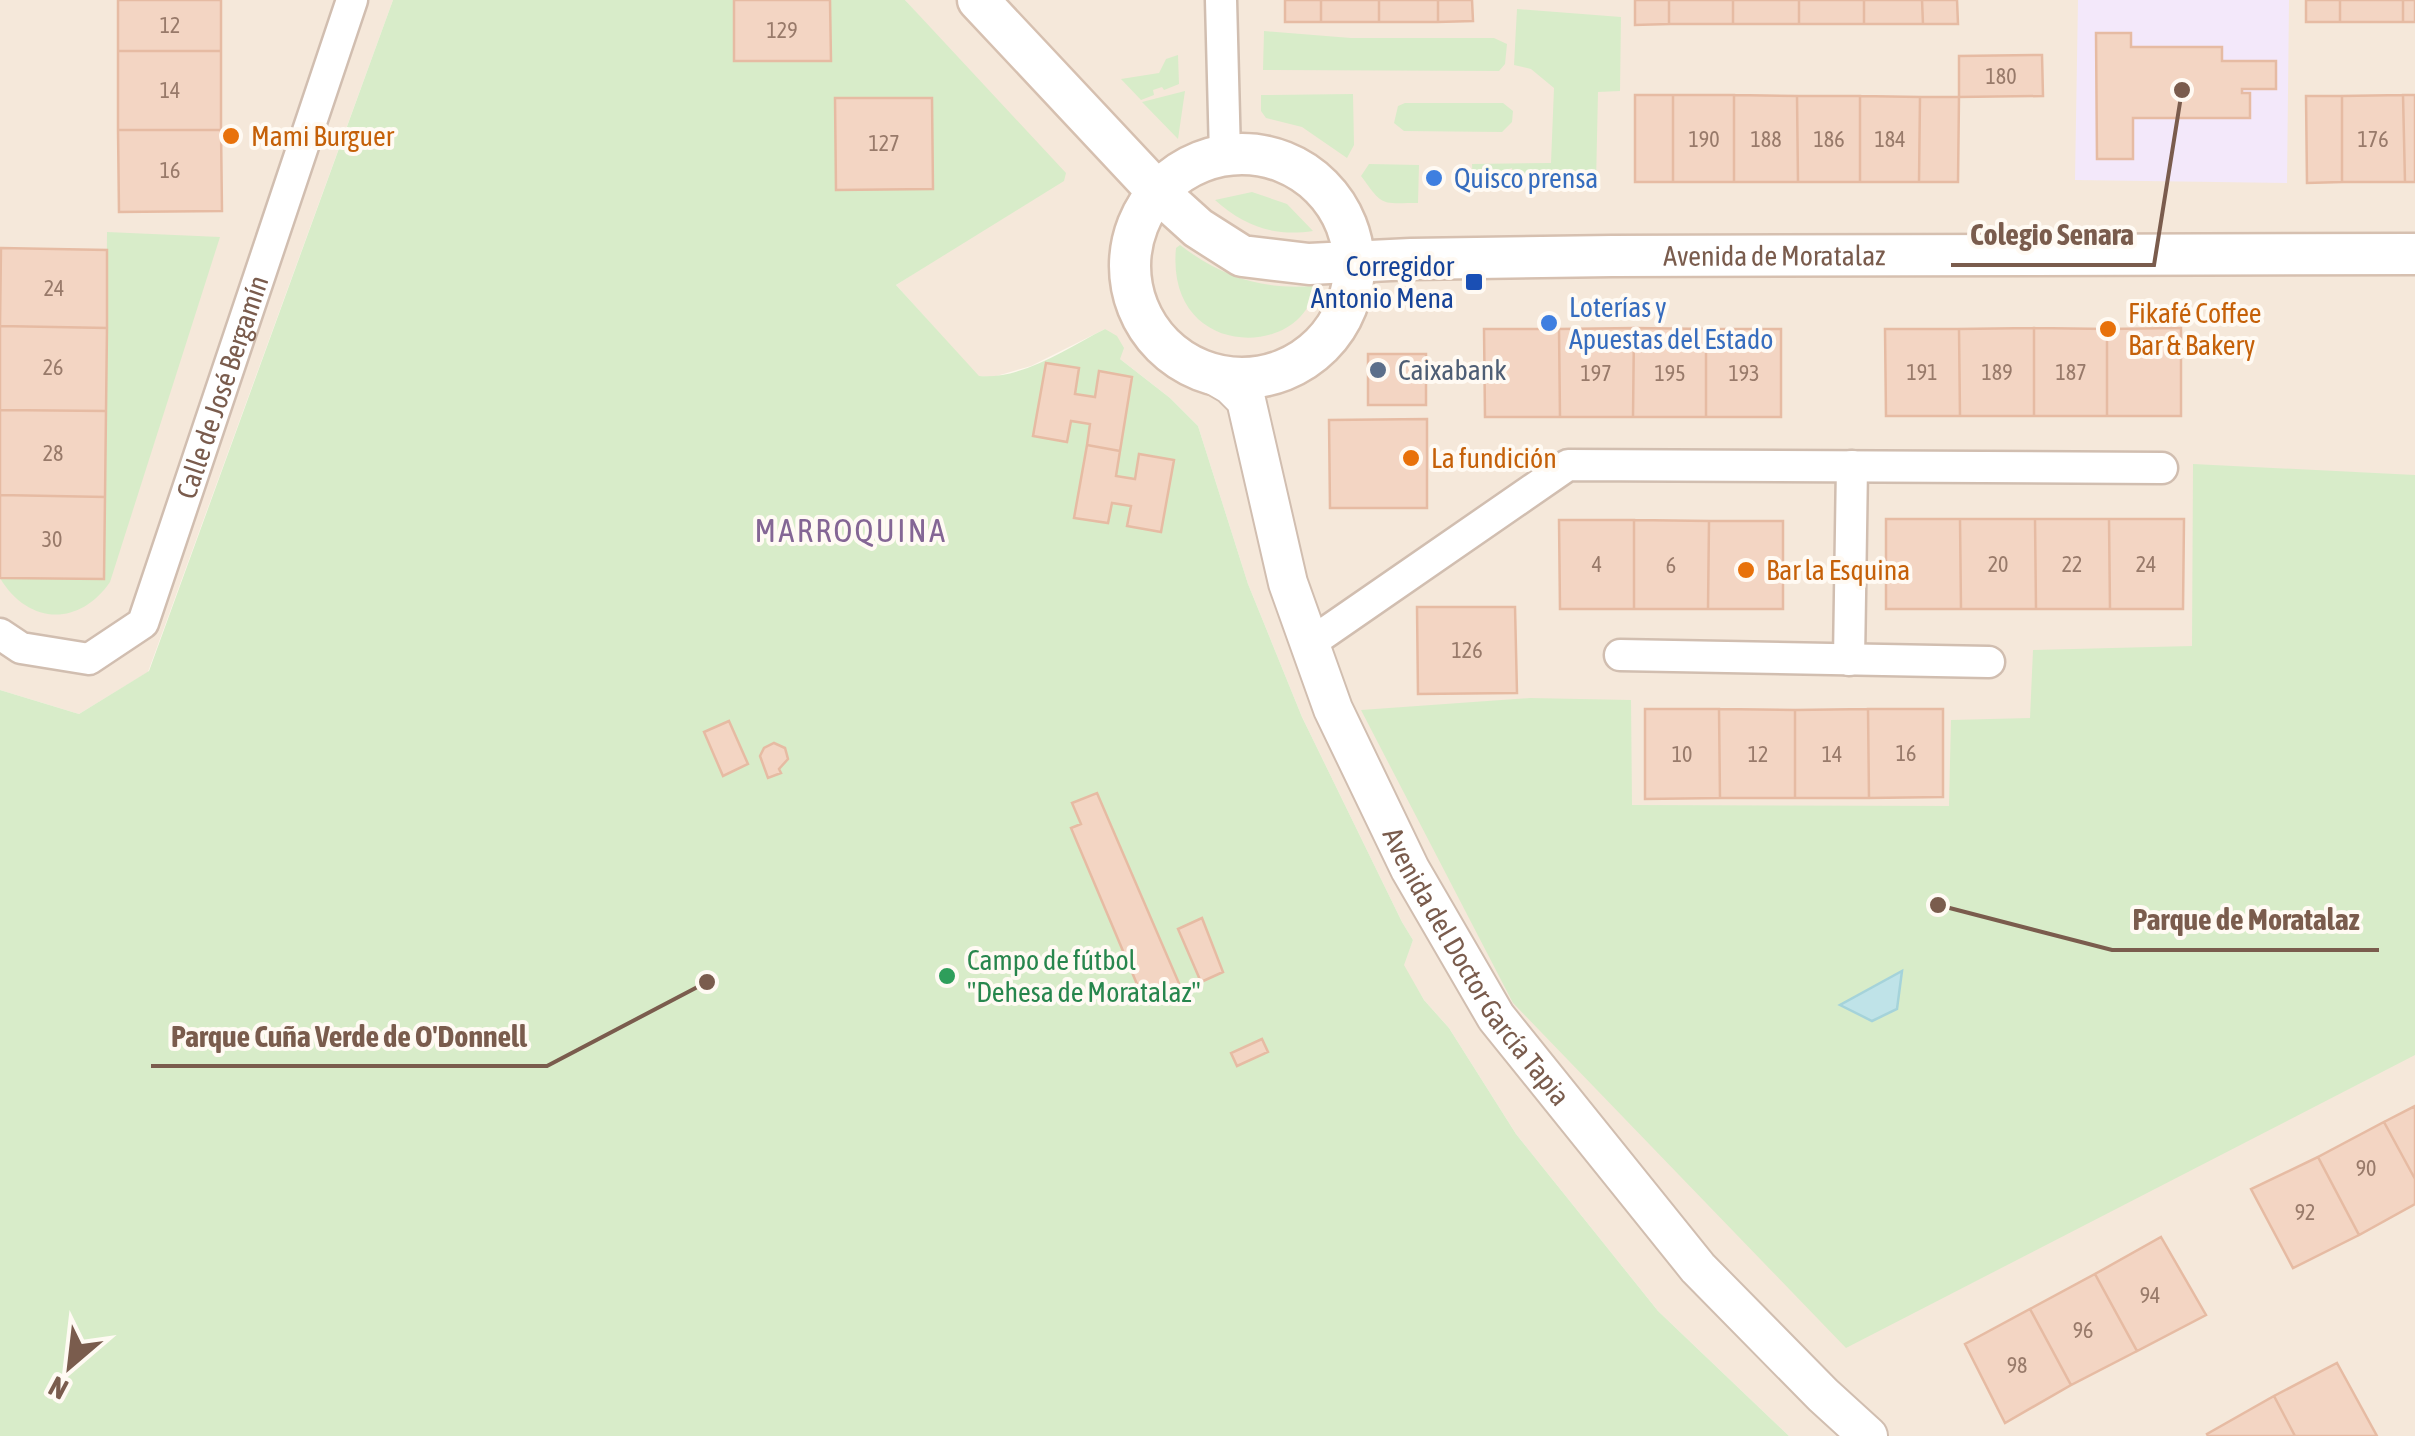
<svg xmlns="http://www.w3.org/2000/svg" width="2415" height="1436" font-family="'Asap Condensed',sans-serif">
<rect width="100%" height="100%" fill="#fdf6ec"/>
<path fill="#f5e8da" d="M0,0H393L148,672L79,714L0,690Z
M905,0H2415V1436H1789L1658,1311L1516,1134L1449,1028L1424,1000L1403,965L1413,940L1402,922L1302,717L1248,584L1198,426L1170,398L1120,359L1105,329L1031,366L993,377L978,376L896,285L1001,217L973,76Z"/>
<path fill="#f3e8fa" d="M2078,0H2289L2287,183L2075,180Z"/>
<path fill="#d8ecc9" d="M393,0H905L1066,173L1064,181L896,285L979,376C1022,380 1067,348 1105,329L1117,336L1124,348L1120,359L1170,398L1198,426L1248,584L1302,717L1402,922L1413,940L1404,965L1424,1000L1449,1028L1516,1134L1658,1311L1789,1436H0V690L79,714L149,671Z
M1517,9L1621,17L1620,91L1598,92L1596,183L1524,182L1514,175L1512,168L1494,174L1491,186L1473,184L1472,164L1551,163L1554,88L1531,69L1514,65Z
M1264,31L1351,38H1494L1507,44L1505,64L1499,71L1263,70Z
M1178,55L1179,84L1164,90L1162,87L1153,90L1154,95L1141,100L1121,79L1159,73L1166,59Z
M1185,91L1178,139L1142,102Z
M1353,94L1354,145L1347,158L1302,127L1266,118L1261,111V95Z
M1405,103H1503L1513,111L1512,122L1502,132L1404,131L1394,123L1398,106Z
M1369,164L1419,165L1418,203C1379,203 1384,207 1361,176Z
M1252,192L1287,204L1313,231C1274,237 1244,226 1215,200Z
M107,232L220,237L110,582C79,627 28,625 0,578L104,579Z
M1180,245C1222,277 1261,290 1314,286C1308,358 1165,363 1176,248Z
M2193,464L2415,475V1055L1846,1348L1513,1003L1361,710L1530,698L1631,700L1632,805L1949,806L1951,720L2030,718L2033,650L2192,646Z"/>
<path fill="#bfe3e8" stroke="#a5d3da" stroke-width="2.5" d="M1902,971L1897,1009L1872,1021L1840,1005Z"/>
<path fill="#f3d5c3" stroke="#e6bba3" stroke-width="2.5" d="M118,0H221V51H118Z
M734,0H830L831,61H734Z
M1285,0H1321V22H1285Z
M1321,0H1379V22H1321Z
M1379,0H1438V22H1379Z
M1438,0H1472L1473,21L1438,22Z
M1635,0H1669V24L1635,25Z
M1669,0H1733V24H1669Z
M1733,0H1799V24H1733Z
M1799,0H1864V24H1799Z
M1864,0H1922L1923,24H1864Z
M1922,0H1957L1958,24H1923Z
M2306,0H2340V22H2306Z
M2340,0H2403V22H2340Z
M2403,0H2415V22H2403Z
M2096,33H2131V47H2222V61H2276V89H2242V93H2250V118H2133V159H2097Z
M118,51H221V130H118Z
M2042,55L2043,96L1959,97V56Z
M1635,95H1673V182H1635Z
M1673,95H1734V182H1673Z
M1734,95L1797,96L1798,182H1734Z
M2403,95H2415V182H2405Z
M2403,95L2405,182H2342V96Z
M1797,96H1860V182H1798Z
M1860,96L1920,97L1919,182H1860Z
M2306,96H2342V182L2307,183Z
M1920,97H1959L1958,182H1919Z
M835,98H932L933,189L836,190Z
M118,130H221L222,211L119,212Z
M1,248L107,250V328L0,326Z
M0,326L107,328L106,411L0,410Z
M1634,328L1706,329V417H1633Z
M1634,328L1633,417H1560L1559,329Z
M2034,328L2107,329V416H2034Z
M2034,328V416H1960L1959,329Z
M2181,328V416H2107V329Z
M1484,329H1559L1560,417H1485Z
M1706,329H1781V417H1706Z
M1885,329H1959L1960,416H1886Z
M1368,354H1426V405H1368Z
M1046,363L1079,368L1075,394L1095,397L1099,371L1132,377L1120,451L1087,445L1090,424L1071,421L1067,442L1033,436Z
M0,410L106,411L105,497L0,495Z
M1427,419V508H1330L1329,420Z
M1087,445L1120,451L1116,476L1135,479L1139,454L1174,460L1161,532L1127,526L1131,506L1112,503L1108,523L1074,518Z
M0,495L105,497L104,579L0,578Z
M1886,519H1960L1961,609H1886Z
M1960,519H2035L2036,609H1961Z
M2035,519H2109L2110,609H2036Z
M2109,519H2184L2183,609H2110Z
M1559,520H1634V609H1560Z
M1634,520L1709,521L1708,609H1634Z
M1709,521H1783V609H1708Z
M1417,607H1515L1517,693L1418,694Z
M1645,709H1719L1720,798L1645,799Z
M1719,709L1795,710V798H1720Z
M1868,709L1869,798H1795V710Z
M1868,709H1943V797L1869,798Z
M729,721L748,764L723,776L704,732Z
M774,743L785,748L788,759L779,769L781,773L768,778L760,756L764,748Z
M1097,793L1181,988L1145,1003L1071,828L1081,824L1072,803Z
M1202,918L1223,972L1201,982L1178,929Z
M1262,1039L1268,1052L1237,1066L1231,1053Z
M2415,1106V1179L2384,1122Z
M2384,1122L2415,1179V1204L2359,1235L2318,1157Z
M2318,1157L2359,1235L2293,1268L2251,1189Z
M2161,1237L2206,1315L2137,1351L2095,1274Z
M2095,1274L2137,1351L2071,1385L2030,1309Z
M2030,1309L2071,1385L2005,1423L1965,1344Z
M2337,1363L2377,1436H2295L2274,1396Z
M2274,1396L2295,1436H2208L2207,1434Z"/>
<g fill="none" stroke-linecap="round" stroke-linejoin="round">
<g stroke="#d1beb0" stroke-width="35">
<g id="minor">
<path d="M1221,0L1225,155"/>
<path id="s1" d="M0,634L21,648L89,659L143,623L352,0"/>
<path d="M1309,644L1568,465L2162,468"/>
<path d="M1620,655L1989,662"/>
<path d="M1849,660L1852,466"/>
</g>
</g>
<g stroke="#d1beb0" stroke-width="42">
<g id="tertiary">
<path id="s2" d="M1214,375L1231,385L1246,400L1288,583L1333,709L1410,869L1496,1017L1698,1268L1823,1395L1868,1436"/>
</g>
</g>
<g stroke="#d6c0b0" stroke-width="45">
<g id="secondary">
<path id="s3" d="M978,0L1157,191L1198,228L1242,256L1309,264L1411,259L1612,256L2415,254"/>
<circle cx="1242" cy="266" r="112"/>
</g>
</g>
<use href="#minor" stroke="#fff" stroke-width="30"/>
<use href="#tertiary" stroke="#fff" stroke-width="38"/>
<use href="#secondary" stroke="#fff" stroke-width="40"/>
</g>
<g fill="#e8710a" stroke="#fffaf3" stroke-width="4">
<circle cx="231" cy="136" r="10"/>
<circle cx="2108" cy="329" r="10"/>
<circle cx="1411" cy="458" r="10"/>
<circle cx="1746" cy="570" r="10"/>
</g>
<g fill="#3f7fe0" stroke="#fffaf3" stroke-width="4">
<circle cx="1434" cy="178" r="10"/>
<circle cx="1549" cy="323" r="10"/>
</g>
<rect fill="#1a4fb4" stroke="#fffaf3" stroke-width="4" x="1464" y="272" width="20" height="20" rx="5"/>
<circle fill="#5c6f8a" stroke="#fffaf3" stroke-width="4" cx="1378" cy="370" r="10"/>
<circle fill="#2e9e5b" stroke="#fffaf3" stroke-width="4" cx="947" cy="976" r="10"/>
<g text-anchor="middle" stroke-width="8" stroke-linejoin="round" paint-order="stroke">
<g font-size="22" fill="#987a6a">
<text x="170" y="33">12</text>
<text x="782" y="38">129</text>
<text x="2001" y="84">180</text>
<text x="170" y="98">14</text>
<text x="1704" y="147">190</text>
<text x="1766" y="147">188</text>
<text x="1829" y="147">186</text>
<text x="1890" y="147">184</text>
<text x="2373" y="147">176</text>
<text x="884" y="151">127</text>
<text x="170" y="178">16</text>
<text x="54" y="296">24</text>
<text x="53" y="375">26</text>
<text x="1922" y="380">191</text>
<text x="1997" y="380">189</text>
<text x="2071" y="380">187</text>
<text x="1596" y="381">197</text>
<text x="1670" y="381">195</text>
<text x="1744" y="381">193</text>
<text x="53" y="461">28</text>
<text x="52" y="547">30</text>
<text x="1597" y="572">4</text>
<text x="1998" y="572">20</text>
<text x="2072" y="572">22</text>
<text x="2146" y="572">24</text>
<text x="1671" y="573">6</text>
<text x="1467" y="658">126</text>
<text x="1906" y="761">16</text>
<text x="1682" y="762">10</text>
<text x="1758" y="762">12</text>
<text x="1832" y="762">14</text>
<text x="2366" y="1176">90</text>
<text x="2305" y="1220">92</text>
<text x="2150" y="1303">94</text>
<text x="2083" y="1338">96</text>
<text x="2017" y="1373">98</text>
</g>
<g font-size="28" fill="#c56008" stroke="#fffaf3" text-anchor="start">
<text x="251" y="146">Mami Burguer</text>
<text x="2128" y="323">Fikafé Coffee<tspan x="2128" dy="32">Bar &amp; Bakery</tspan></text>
<text x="1431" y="468">La fundición</text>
<text x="1766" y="580">Bar la Esquina</text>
</g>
<g font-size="28" fill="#366cbe" stroke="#fffaf3" text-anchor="start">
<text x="1454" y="188">Quisco prensa</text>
<text x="1569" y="317">Loterías y<tspan x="1569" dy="32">Apuestas del Estado</tspan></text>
</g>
<g font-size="28" fill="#7a5c4d" stroke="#fffaf3">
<text dy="10" stroke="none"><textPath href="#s3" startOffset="902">Avenida de Moratalaz</textPath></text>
<text dy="10" stroke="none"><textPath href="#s1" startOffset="408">Calle de José Bergamín</textPath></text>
<text dy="10" stroke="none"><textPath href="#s2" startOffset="658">Avenida del Doctor García Tapia</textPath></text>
</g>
<g font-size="28" fill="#164399" stroke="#fffaf3" text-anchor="end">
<text x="1454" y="276">Corregidor<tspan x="1454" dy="32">Antonio Mena</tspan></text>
</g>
<g font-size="28" fill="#4e5e75" stroke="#fffaf3" text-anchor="start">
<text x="1398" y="380">Caixabank</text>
</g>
<g font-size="28" fill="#27864d" stroke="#fffaf3" text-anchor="start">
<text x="967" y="970">Campo de fútbol<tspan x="967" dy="32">"Dehesa de Moratalaz"</tspan></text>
</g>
<g font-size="32" letter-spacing="2.5" fill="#846695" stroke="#fffaf3">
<text x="851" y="542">MARROQUINA</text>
</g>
</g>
<path fill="none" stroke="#7a5c4d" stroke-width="4" d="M2182 90L2154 265H1951M1938 905L2112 950H2379M707 982L547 1066H151"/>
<g fill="#7a5c4d" stroke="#fffaf3" stroke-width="4">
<circle cx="2182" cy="90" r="10"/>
<circle cx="1938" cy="905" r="10"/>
<circle cx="707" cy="982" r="10"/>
</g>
<g font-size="30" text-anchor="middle" font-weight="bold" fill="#7a5c4d" stroke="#fffaf3" stroke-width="8" stroke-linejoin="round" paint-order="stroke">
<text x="2052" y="245">Colegio Senara</text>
<text x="2246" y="930">Parque de Moratalaz</text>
<text x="349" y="1047">Parque Cuña Verde de O'Donnell</text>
</g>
<g transform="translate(70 1366) rotate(208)" stroke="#fffaf3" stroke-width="8" paint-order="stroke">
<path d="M0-8L18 38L0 25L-18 38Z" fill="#7a5c4d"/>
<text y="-15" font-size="28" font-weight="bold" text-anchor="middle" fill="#7a5c4d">N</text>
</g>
</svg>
